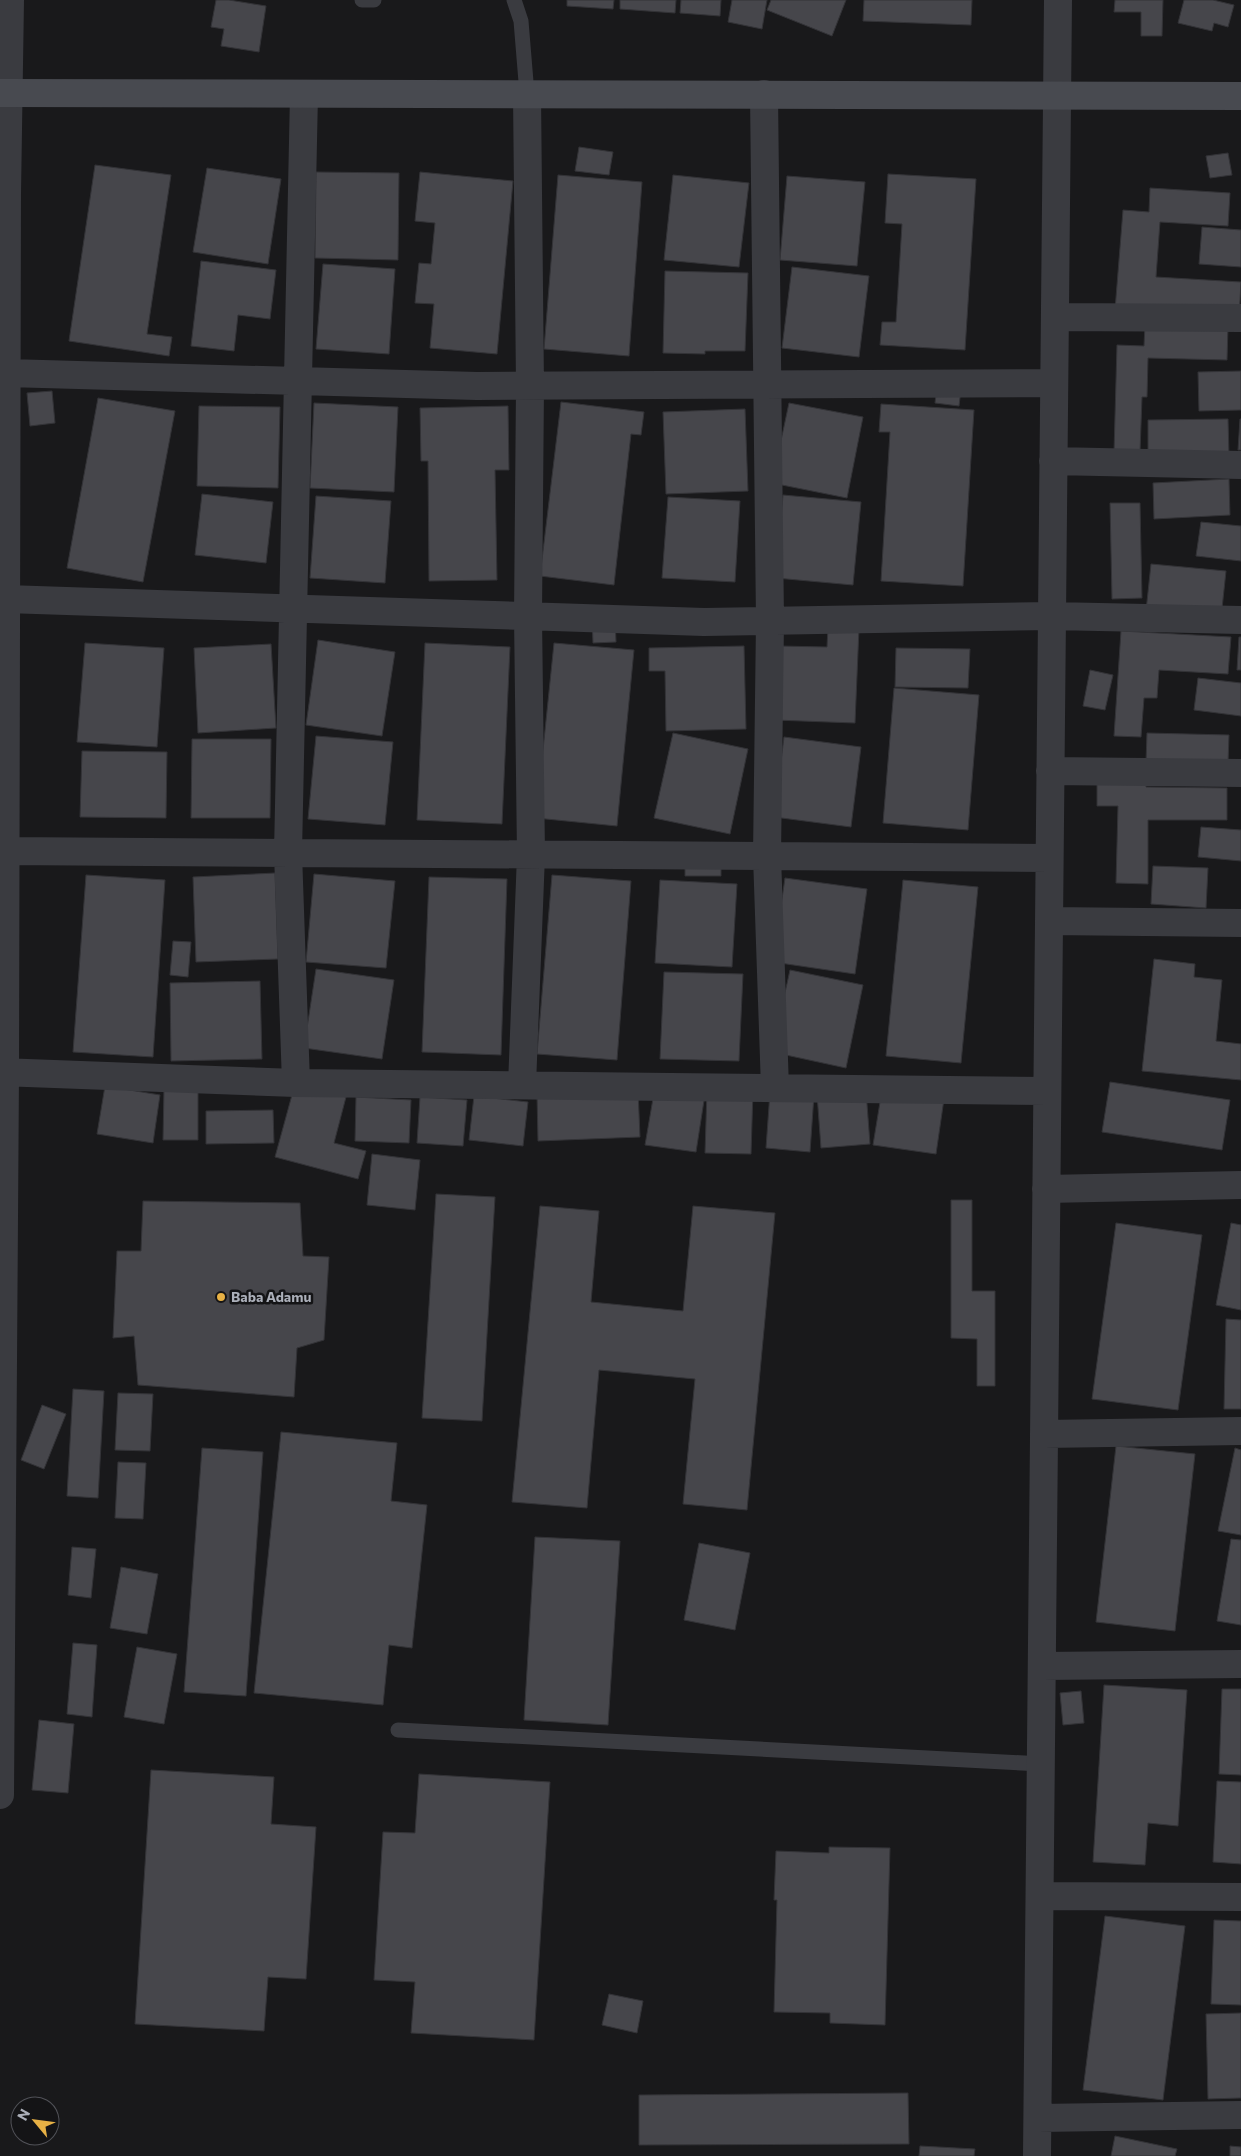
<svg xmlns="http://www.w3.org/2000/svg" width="1241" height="2156" font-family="Commissioner,sans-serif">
<rect width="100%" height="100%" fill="#19191b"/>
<path fill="#46464b" stroke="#333337" d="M216,0H229L266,6L259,52L221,46L224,29L211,27Z
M567,0H614L613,9L567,6Z
M620,0H676L675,13L620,9Z
M681,0H721L720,16L680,13Z
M732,0H767L762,29L728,22Z
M771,0H846L832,36L767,10Z
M864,0H972L971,25L863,21Z
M1115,0H1163L1162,36H1141V12H1114Z
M1184,0H1213L1234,5L1228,27L1214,23L1212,31L1178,23Z
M579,147L613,152L609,175L575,171Z
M1228,153L1232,175L1210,178L1206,156Z
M95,165L171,175L147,334L172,337L169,356L69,341Z
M207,168L281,179L268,264L193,252Z
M316,172L399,173L398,260L315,258Z
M420,172L513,181L497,354L430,348L434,304L415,303L419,263L431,264L435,223L415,221Z
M888,174L976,179L965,350L880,345L882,322H896L902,224L885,223Z
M558,175L642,182L629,356L544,349Z
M673,175L749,183L739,267L664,260Z
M787,176L865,182L857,266L780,260Z
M1150,188L1230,193L1228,226L1160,222L1156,277L1241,282L1239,318L1115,310L1123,210L1149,212Z
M1202,227L1241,230V267L1199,264Z
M201,261L276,270L270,319L238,315L234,351L191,346Z
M323,264L395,269L389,354L316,349Z
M792,267L869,276L859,357L782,348Z
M665,271L748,273L745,351H705V354L663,353Z
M1145,324L1228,326L1227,360L1148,358L1147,397H1142L1140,452H1114L1117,345L1144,346Z
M1241,371V410L1199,411L1198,372Z
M937,386L961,389L959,406L935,403Z
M52,391L55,423L30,426L27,393Z
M98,398L175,411L143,582L67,568Z
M561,402L644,412L641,435L631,434L614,585L540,576Z
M314,403L398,407L394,492L310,488Z
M789,403L863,417L847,498L772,483Z
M881,404L974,410L963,586L881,581L890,432H879Z
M199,406L280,407L278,488L197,486Z
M508,406L509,470H495L497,580L429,581L428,461H421L420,408Z
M745,409L748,491L666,494L663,412Z
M1228,419L1229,455L1148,456V420Z
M1240,419H1241V450H1238Z
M1229,479L1230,515L1154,519L1153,483Z
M202,494L273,502L266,563L195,555Z
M783,495L861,502L853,585L776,578Z
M316,496L391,501L385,583L310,578Z
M668,497L740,501L735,582L662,578Z
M1110,503H1140L1142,598L1112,599Z
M1201,522L1241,526V561L1196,556Z
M1151,564L1226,571L1221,618L1146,611Z
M615,616L616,642L593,643L592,617Z
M828,627L859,628L855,723L775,720L779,646L827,647Z
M1121,631L1231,637L1228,674L1159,670L1157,698H1144L1141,737L1114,736Z
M1239,637H1241V670H1237Z
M318,640L395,652L382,736L306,725Z
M85,643L164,648L157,747L77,742Z
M425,643L510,647L502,824L417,820Z
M554,643L634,650L617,826L536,818Z
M271,644L276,728L198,733L194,648Z
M744,646L746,729L666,731L665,671H649V648Z
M896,648L970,649L968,688L895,687Z
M1090,670L1113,675L1105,710L1083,706Z
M1198,678L1241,683V716L1194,710Z
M894,688L979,695L968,830L883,823Z
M673,733L748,749L730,834L654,818Z
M1147,733L1229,735L1228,763L1146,762Z
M316,736L393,742L385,825L308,819Z
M784,737L861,747L851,827L774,817Z
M192,739H271L270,818H191Z
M82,751L167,752L166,818L80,817Z
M1097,782H1146V787L1227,788V820H1148V884L1116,883L1118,806H1097Z
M1201,827L1241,830V861L1198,857Z
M685,852L721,853V876H685Z
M1153,866L1208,868L1206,908L1151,904Z
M275,873L278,959L196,962L193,877Z
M314,874L395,881L386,968L306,962Z
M86,875L165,880L153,1057L73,1052Z
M552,875L631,881L617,1060L537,1054Z
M429,877L507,879L501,1055L422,1052Z
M785,878L867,889L855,974L773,962Z
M660,880L737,884L732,967L655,963Z
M903,880L978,887L961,1063L886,1056Z
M173,941L191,942L188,977L170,975Z
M1154,959L1195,964L1194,977L1222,980L1216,1041L1241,1044V1080L1142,1071Z
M316,969L394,980L382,1059L304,1048Z
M790,970L863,985L846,1068L772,1052Z
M664,972L743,974L739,1061L660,1059Z
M260,981L262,1059L171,1061L170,983Z
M1110,1082L1230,1100L1222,1150L1102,1132Z
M295,1084L346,1097L334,1143L366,1151L358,1179L275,1157Z
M105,1086L160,1095L153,1143L97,1134Z
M655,1087L705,1094L696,1152L645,1145Z
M164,1088H198V1140H163Z
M638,1090L640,1137L538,1141L537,1094Z
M707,1090H753L751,1154L705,1153Z
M882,1090L944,1099L936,1154L873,1145Z
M866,1091L870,1144L821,1148L817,1094Z
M770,1092L814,1095L810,1152L766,1148Z
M474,1096L528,1102L523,1146L469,1140Z
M356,1097L411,1100L409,1143L355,1141Z
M420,1097L467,1100L463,1146L417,1143Z
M273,1110L274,1143L206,1144V1111Z
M372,1154L420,1160L415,1210L367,1205Z
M436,1194L495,1197L482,1421L422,1418Z
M951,1200H972V1291H995V1386H977V1339L951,1338Z
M143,1201L300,1203L303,1256L329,1257L324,1340L297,1348L294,1397L138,1385L134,1336L113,1338L117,1251H141Z
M540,1206L599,1211L591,1302L683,1311L693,1206L775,1213L747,1510L683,1504L695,1379L599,1370L587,1508L512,1502Z
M1116,1223L1202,1235L1178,1410L1092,1399Z
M1231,1223L1241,1225V1310L1216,1305Z
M1226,1319L1241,1320V1409H1224Z
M73,1389L104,1391L98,1498L67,1496Z
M118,1393L153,1394L150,1451L115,1450Z
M42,1405L66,1414L44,1469L21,1460Z
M281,1432L397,1443L391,1501L427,1505L412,1648L389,1645L383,1705L254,1693Z
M1116,1446L1195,1454L1175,1631L1096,1622Z
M202,1448L263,1452L246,1696L184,1692Z
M1235,1448L1241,1450V1535L1218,1531Z
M118,1462L146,1463L143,1519L115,1518Z
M535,1537L620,1541L608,1725L524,1720Z
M1231,1539L1241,1540V1625L1217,1621Z
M699,1543L750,1553L735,1630L684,1620Z
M72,1547L96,1549L91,1598L68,1595Z
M121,1567L158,1574L147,1634L110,1628Z
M73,1643L97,1645L92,1717L67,1714Z
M137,1647L177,1654L164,1724L124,1717Z
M1104,1685L1187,1690L1178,1826L1148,1823L1145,1865L1093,1862Z
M1222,1689H1241V1775L1219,1774Z
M1081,1691L1084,1723L1063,1725L1060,1693Z
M39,1720L74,1724L68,1793L32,1790Z
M151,1770L274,1777L271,1824L316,1827L306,1979L268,1977L264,2031L135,2024Z
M419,1774L550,1782L534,2040L411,2033L415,1982L374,1980L383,1832L415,1833Z
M1217,1781L1241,1782V1864L1213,1862Z
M829,1847L890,1848L885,2025L830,2023V2013L774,2012L777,1900H774L776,1851L829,1853Z
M1105,1916L1185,1926L1163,2100L1083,2090Z
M1214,1920L1241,1921V2005L1211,2004Z
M609,1994L643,2001L637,2033L602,2025Z
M1241,2013V2098L1208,2099L1206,2014Z
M908,2093L909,2144L639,2145V2095Z
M1115,2136L1177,2149L1175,2156H1111Z
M920,2146L975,2149L974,2156H919Z
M1230,2146L1241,2147V2156H1230Z"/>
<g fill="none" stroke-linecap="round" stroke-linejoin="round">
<path stroke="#3a3b40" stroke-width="15" d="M362,0H374
M514,0L521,21L527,94
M398,1730L1042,1764"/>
<path stroke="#3a3b40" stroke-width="28" d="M764,94L770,621L767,856L775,1088
M1055,317L1241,318
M7,373L477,386L1054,383
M1053,461L1241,465
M6,599L704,622L1052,616L1241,620
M1050,771L1241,773
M5,851L1049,858
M1049,921L1241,923
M0,1072L296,1083L1047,1091
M296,1083L288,853L304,94
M522,1085L531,855L528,616L530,386L527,94
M1046,1189L1241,1185
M1044,1434L1241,1431
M1042,1666L1241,1664
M0,1795L5,1073L7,194L10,0
M1040,1896L1241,1897
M1038,2118L1241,2115
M1037,2156L1058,0"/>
<path stroke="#484a50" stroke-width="28" d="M0,93L1241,96"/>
</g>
<circle fill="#e7b145" stroke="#141416" stroke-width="2" cx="221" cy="1297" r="5"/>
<g text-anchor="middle" stroke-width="5" stroke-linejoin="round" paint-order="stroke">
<g font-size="14" font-weight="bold" fill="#acb0ba" stroke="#141416" text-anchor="start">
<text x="231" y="1302">Baba Adamu</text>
</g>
</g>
<g transform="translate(35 2121) rotate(299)"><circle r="24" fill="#141416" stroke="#515258"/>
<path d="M0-4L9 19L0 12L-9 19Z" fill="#e7b145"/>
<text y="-8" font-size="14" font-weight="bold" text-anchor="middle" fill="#acb0ba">N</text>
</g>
</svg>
